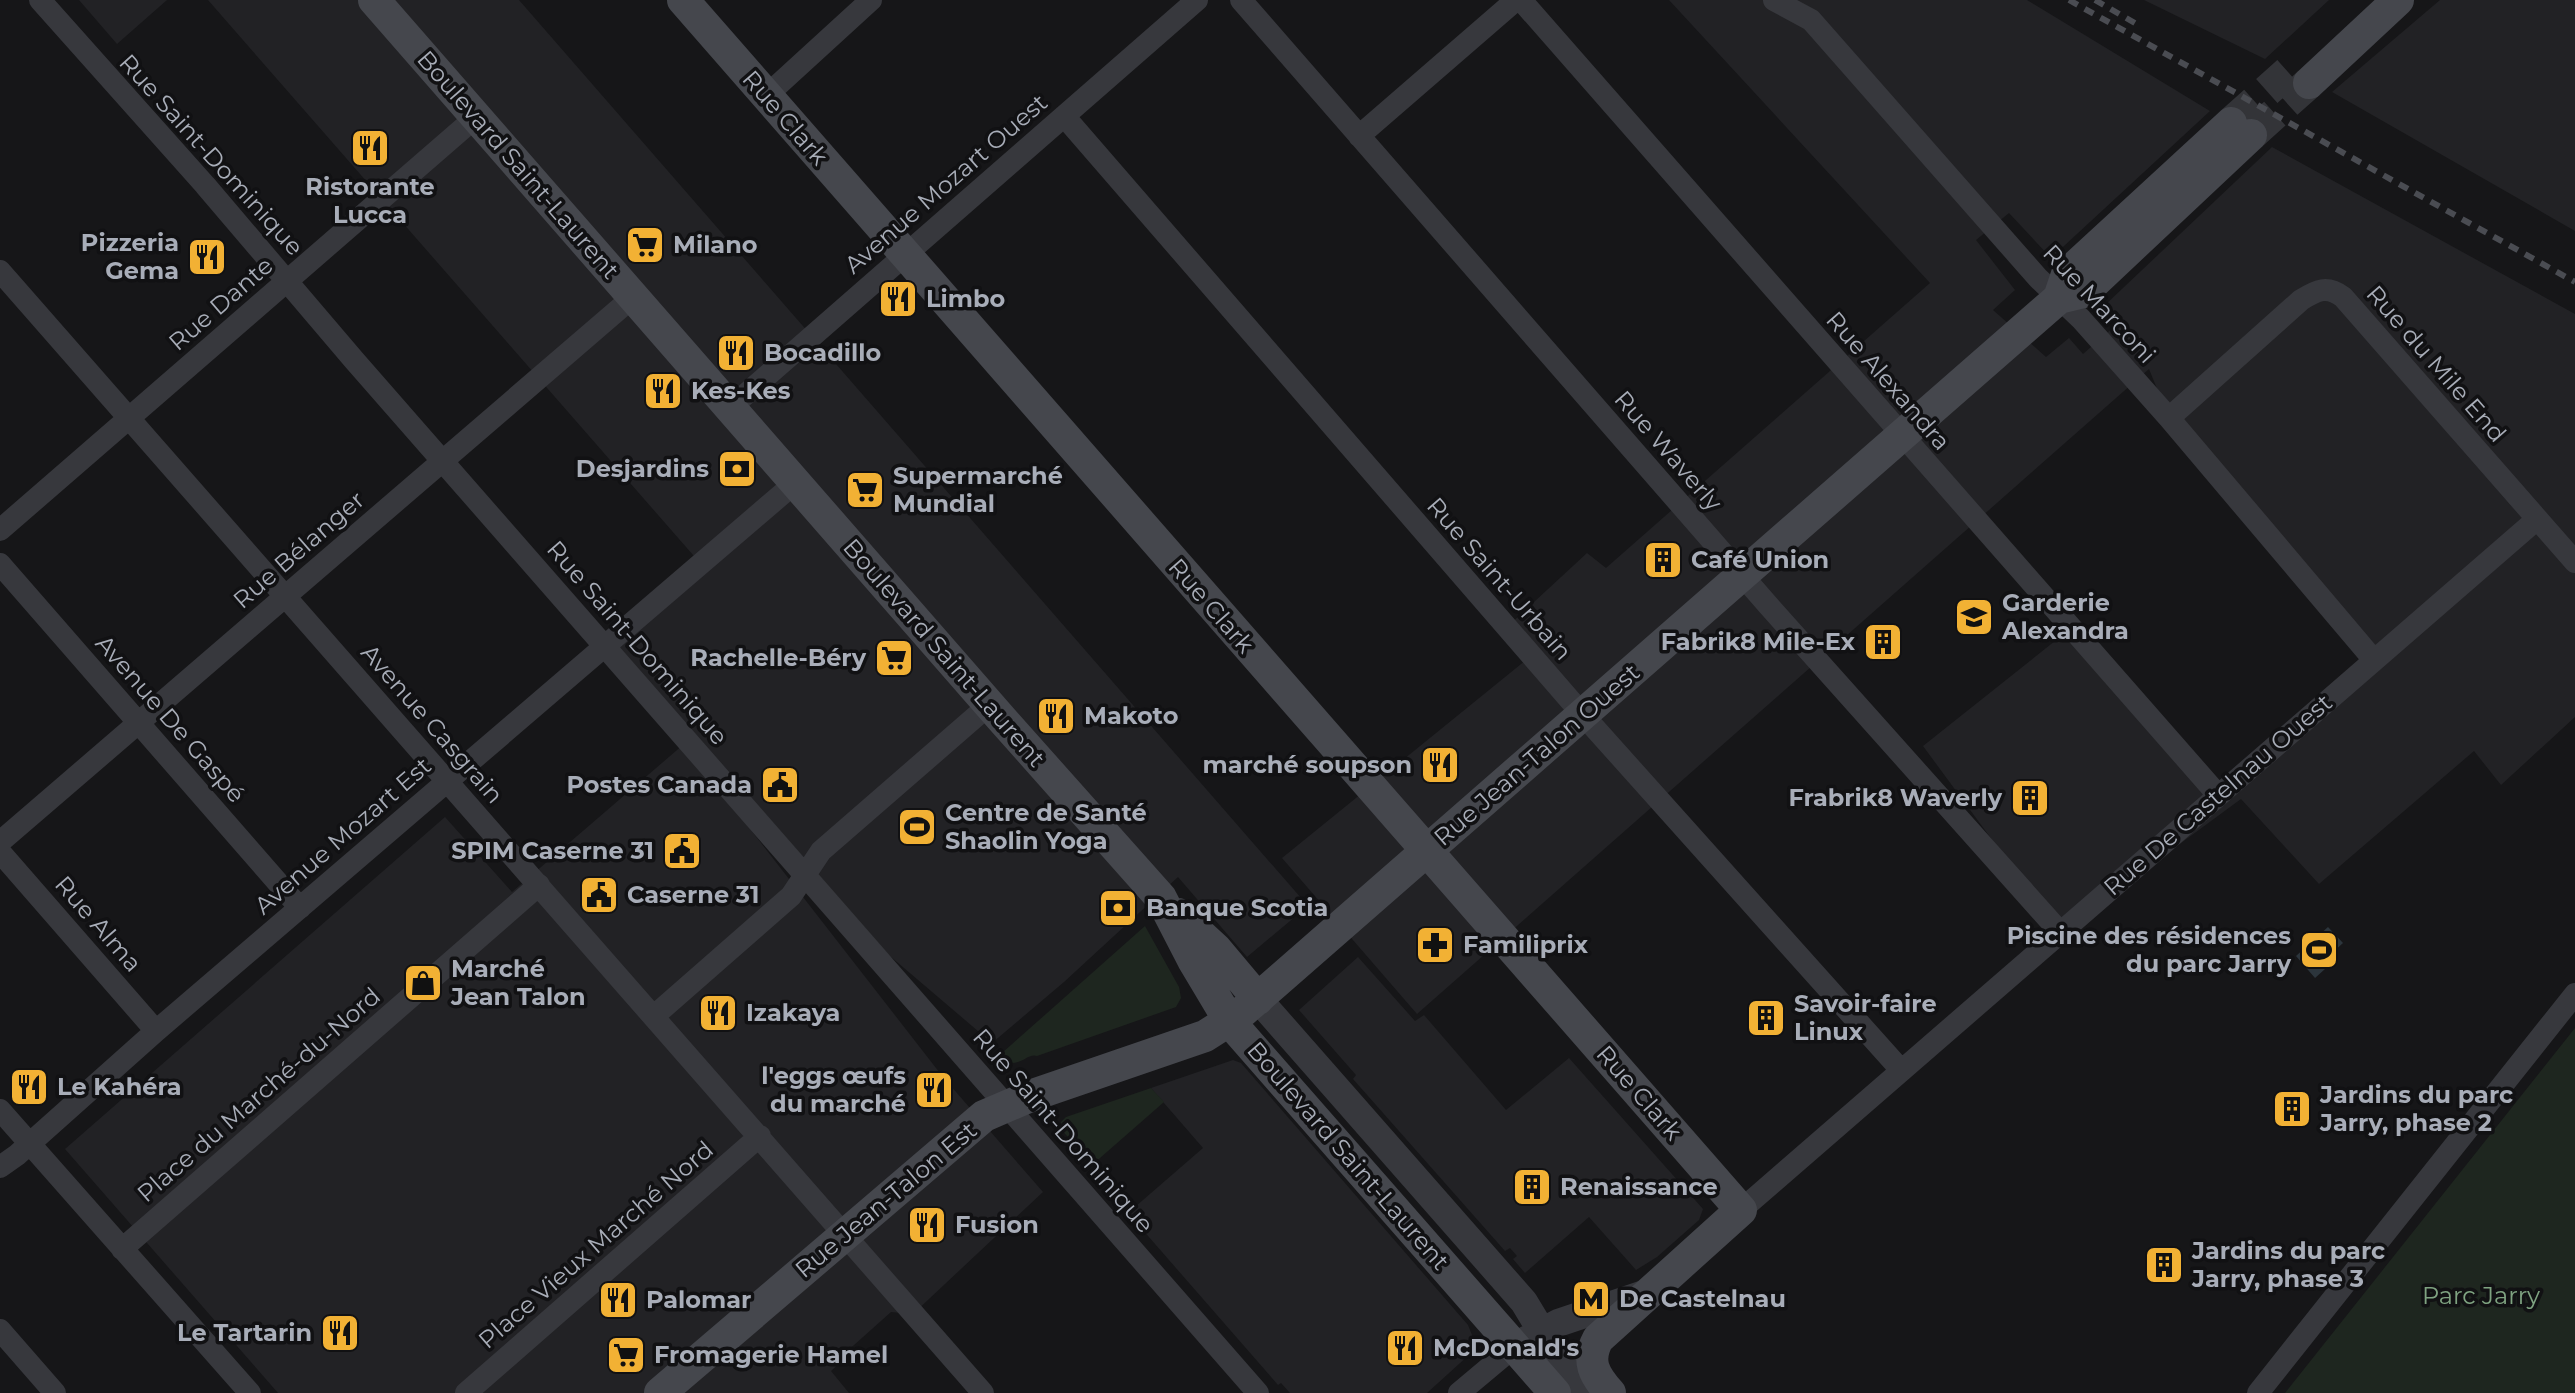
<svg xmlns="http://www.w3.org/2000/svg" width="2575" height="1393" font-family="Montserrat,sans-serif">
<rect width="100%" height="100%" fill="#161618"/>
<path fill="#222225" d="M79,0H167L117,44Z
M208,0H519L1308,906L1247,957L1178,877L1064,982L992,1043L816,893L604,646L700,563Z
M1669,0H2027L2210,111L2051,258L2009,213L1976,240L2015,290L1993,310L2046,357L2069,338L2083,354L2115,326L2104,306L2272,147L2575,314V717L2501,785L2474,751L2319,884L2241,799L2060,932L1923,746L2070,629L2218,795L2382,653L2169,418L2149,369L1417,1014L1282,858L1531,656L1507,627L1587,553L1606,568L1930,283Z
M2144,0H2329L2265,59Z
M2440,0H2575V231L2332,92Z
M684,744L943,1077L1043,1192L913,1314L891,1312L844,1354L841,1362L831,1371L849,1393H278L65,1149L445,817L512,892Z
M1358,957L1415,1021L1424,1015L1506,1110L1569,1058L1703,1209L1699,1220L1657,1257L1636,1270L1589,1217L1525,1273L1513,1259L1517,1256L1510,1248L1505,1251L1353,1079L1356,1075L1299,1010Z
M1233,1060L1241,1063L1468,1325L1474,1340L1470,1354L1427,1393H1290L1281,1383L1278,1385L1128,1213L1203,1148L1151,1088Z"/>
<path fill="#1e261f" d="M1145,926L1179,987L1181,998L1176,1007L1037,1056C1029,1053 1023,1063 1012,1063L1002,1053Z
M2575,1028V1393H2285Z
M1151,1088L1164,1102L1092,1165L1061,1129V1122L1066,1117Z"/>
<path fill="#2c353c" d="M2328,927L2343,943L2321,963L2325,969L2315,978L2296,956Z"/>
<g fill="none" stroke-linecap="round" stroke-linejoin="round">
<path stroke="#333438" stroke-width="32" stroke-dasharray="32 16" stroke-linecap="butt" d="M2231,123L2288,72
M2251,135L2309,83"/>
<path stroke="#37383d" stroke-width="22" d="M40,0L205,185L354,360L1258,1393
M1241,0L1768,605L2060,932
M1521,0L2218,795
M1774,0L1811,20L2038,278L2081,319L2169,418L2373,659
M766,96L871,0
M1064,116L1583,715L1901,1070
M1359,136L1516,0
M0,271L983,1393
M730,408L1197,0
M2169,418L2301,300C2317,290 2327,285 2343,297L2575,562
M0,530L476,117
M0,564L300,908
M0,842L633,297
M0,852L156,1031
M654,1016L791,896L821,851L989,705
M0,1110L250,1393
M0,1167L17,1155L156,1031L795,483
M1741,1210L2536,520
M122,1249L539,885
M0,1330L55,1393
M466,1393L760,1136
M1459,1393L1515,1346
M2258,1393L2575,994"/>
<path stroke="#37383d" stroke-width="28" d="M1258,999L1524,1302L1556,1355L1589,1393
M1526,1340L1558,1323L1647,1293"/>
<path stroke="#45474d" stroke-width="32" d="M374,0L1000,717L1161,898L1193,960L1230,1022L1555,1393
M683,0L1741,1210L1598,1339C1586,1361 1594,1375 1610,1393
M2309,83L2398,0
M2059,298L2067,274L2231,123
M1178,914L1216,949L1258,999
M660,1393L984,1116L1033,1095L1205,1036L1241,1013L2059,298L2084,292L2251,135"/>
<path stroke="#4a4c52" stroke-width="6" stroke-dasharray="10 8" stroke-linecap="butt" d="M2069,0L2575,282
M2095,0L2140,26"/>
</g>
<defs>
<g id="restaurant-square" transform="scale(2)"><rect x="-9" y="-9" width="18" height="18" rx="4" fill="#f2b134" stroke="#111113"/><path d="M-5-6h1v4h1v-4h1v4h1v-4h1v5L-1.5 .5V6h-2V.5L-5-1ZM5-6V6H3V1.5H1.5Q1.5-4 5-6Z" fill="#111"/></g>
<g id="supermarket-square" transform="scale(2)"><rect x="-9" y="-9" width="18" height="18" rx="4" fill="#f2b134" stroke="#111113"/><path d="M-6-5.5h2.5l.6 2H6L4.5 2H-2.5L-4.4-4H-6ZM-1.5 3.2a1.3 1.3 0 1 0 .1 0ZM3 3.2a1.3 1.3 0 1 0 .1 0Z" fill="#111"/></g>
<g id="bank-square" transform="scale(2)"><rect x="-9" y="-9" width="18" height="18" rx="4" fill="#f2b134" stroke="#111113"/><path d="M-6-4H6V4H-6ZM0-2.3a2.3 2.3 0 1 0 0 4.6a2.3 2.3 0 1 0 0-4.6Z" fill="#111"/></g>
<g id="building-square" transform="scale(2)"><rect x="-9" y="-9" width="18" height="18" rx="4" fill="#f2b134" stroke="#111113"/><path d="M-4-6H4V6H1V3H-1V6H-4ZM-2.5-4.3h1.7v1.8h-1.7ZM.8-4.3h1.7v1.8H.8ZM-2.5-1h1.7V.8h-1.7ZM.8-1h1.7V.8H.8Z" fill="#111"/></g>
<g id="school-square" transform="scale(2)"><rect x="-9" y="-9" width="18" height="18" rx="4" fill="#f2b134" stroke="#111113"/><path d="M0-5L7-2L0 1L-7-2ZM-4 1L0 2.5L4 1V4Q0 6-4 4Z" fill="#111"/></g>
<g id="civic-square" transform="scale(2)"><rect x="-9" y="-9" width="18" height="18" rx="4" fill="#f2b134" stroke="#111113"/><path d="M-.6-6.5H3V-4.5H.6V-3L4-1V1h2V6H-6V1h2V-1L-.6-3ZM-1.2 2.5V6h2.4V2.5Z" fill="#111"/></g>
<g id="stadium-square" transform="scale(2)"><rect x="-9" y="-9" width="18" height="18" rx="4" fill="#f2b134" stroke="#111113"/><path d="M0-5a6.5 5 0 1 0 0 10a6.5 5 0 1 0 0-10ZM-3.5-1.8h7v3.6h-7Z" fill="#111"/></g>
<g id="pharmacy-square" transform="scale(2)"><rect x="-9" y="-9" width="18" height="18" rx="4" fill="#f2b134" stroke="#111113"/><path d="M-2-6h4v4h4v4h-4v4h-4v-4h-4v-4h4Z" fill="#111"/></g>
<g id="shop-square" transform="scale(2)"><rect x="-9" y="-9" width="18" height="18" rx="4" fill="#f2b134" stroke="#111113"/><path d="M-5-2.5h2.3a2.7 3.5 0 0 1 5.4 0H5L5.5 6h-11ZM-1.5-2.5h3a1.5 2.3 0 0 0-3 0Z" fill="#111"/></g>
<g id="metro-square" transform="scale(2)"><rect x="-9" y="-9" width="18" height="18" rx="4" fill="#f2b134" stroke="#111113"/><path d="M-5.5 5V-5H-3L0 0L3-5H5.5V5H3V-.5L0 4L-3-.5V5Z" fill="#111"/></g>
</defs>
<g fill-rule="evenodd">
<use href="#restaurant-square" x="370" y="148"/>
<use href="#supermarket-square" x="645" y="245"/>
<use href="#restaurant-square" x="207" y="257"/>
<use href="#restaurant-square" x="898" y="299"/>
<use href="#restaurant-square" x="736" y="353"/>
<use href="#restaurant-square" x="663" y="391"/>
<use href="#bank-square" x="737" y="469"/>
<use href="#supermarket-square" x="865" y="490"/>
<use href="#building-square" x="1663" y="560"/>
<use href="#school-square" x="1974" y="617"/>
<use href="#building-square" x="1883" y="642"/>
<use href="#supermarket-square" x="894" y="658"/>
<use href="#restaurant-square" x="1056" y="716"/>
<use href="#restaurant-square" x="1440" y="765"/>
<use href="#civic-square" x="780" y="785"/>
<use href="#building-square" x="2030" y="798"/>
<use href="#stadium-square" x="917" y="827"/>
<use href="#civic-square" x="682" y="851"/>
<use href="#civic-square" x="599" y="895"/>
<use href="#bank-square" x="1118" y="908"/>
<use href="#pharmacy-square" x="1435" y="945"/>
<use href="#stadium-square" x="2319" y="950"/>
<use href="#shop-square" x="423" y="983"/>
<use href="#restaurant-square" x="718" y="1013"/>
<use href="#building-square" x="1766" y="1018"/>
<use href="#restaurant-square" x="29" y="1087"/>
<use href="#restaurant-square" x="934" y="1090"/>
<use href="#building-square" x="2292" y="1109"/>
<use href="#building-square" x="1532" y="1187"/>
<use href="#restaurant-square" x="927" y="1225"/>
<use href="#building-square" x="2164" y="1265"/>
<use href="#metro-square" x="1591" y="1299"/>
<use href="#restaurant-square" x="618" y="1300"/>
<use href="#restaurant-square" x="340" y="1333"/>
<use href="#restaurant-square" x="1405" y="1348"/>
<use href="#supermarket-square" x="626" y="1355"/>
</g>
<g text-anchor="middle" stroke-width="7" stroke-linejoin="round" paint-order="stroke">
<g font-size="24" fill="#a8adb8" stroke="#111113">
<text transform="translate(785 118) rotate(49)" y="8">Rue Clark</text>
<text transform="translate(211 155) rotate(48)" y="8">Rue Saint-Dominique</text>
<text transform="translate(518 165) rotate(49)" y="8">Boulevard Saint-Laurent</text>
<text transform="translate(946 184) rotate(-41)" y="8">Avenue Mozart Ouest</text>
<text transform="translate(221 304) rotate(-41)" y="8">Rue Dante</text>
<text transform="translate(2099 304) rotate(47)" y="8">Rue Marconi</text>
<text transform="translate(2436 364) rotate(49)" y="8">Rue du Mile End</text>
<text transform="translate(1888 381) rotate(49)" y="8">Rue Alexandra</text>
<text transform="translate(1668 451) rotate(49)" y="8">Rue Waverly</text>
<text transform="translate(299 550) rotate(-41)" y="8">Rue Bélanger</text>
<text transform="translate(1499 579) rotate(49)" y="8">Rue Saint-Urbain</text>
<text transform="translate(1211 606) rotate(49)" y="8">Rue Clark</text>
<text transform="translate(637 643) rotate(49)" y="8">Rue Saint-Dominique</text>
<text transform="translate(944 653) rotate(49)" y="8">Boulevard Saint-Laurent</text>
<text transform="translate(170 719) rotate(49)" y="8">Avenue De Gaspé</text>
<text transform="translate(432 724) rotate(49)" y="8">Avenue Casgrain</text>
<text transform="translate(1537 755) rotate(-41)" y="8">Rue Jean-Talon Ouest</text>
<text transform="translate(2218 795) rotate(-41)" y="8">Rue De Castelnau Ouest</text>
<text transform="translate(343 836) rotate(-41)" y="8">Avenue Mozart Est</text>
<text transform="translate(98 924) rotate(49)" y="8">Rue Alma</text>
<text transform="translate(1639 1093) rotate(49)" y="8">Rue Clark</text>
<text transform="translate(259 1095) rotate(-41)" y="8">Place du Marché-du-Nord</text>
<text transform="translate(1063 1131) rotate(49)" y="8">Rue Saint-Dominique</text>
<text transform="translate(1348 1156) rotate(49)" y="8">Boulevard Saint-Laurent</text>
<text transform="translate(886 1200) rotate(-40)" y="8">Rue Jean-Talon Est</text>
<text transform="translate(596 1245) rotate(-41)" y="8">Place Vieux Marché Nord</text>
</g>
<g font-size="24" font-weight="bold" fill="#a8adb8" stroke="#111113" text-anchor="start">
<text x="370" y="195" text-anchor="middle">Ristorante<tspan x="370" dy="28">Lucca</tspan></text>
<text x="179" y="251" text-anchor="end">Pizzeria<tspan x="179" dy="28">Gema</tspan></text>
<text x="673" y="253">Milano</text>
<text x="926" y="307">Limbo</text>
<text x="764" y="361">Bocadillo</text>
<text x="691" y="399">Kes-Kes</text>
<text x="709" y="477" text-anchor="end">Desjardins</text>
<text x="893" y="484">Supermarché<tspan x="893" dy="28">Mundial</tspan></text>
<text x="1691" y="568">Café Union</text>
<text x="2002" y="611">Garderie<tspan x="2002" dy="28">Alexandra</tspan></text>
<text x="1855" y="650" text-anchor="end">Fabrik8 Mile-Ex</text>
<text x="866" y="666" text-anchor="end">Rachelle-Béry</text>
<text x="1084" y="724">Makoto</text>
<text x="1412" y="773" text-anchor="end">marché soupson</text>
<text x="752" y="793" text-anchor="end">Postes Canada</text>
<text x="2002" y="806" text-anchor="end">Frabrik8 Waverly</text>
<text x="945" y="821">Centre de Santé<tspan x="945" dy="28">Shaolin Yoga</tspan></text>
<text x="654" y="859" text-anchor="end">SPIM Caserne 31</text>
<text x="627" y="903">Caserne 31</text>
<text x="1146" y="916">Banque Scotia</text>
<text x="2291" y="944" text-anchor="end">Piscine des résidences<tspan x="2291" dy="28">du parc Jarry</tspan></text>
<text x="1463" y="953">Familiprix</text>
<text x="451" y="977">Marché<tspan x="451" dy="28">Jean Talon</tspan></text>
<text x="1794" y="1012">Savoir-faire<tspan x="1794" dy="28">Linux</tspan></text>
<text x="746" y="1021">Izakaya</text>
<text x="906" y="1084" text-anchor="end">l'eggs œufs<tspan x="906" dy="28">du marché</tspan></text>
<text x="57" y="1095">Le Kahéra</text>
<text x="2320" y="1103">Jardins du parc<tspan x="2320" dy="28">Jarry, phase 2</tspan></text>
<text x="1560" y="1195">Renaissance</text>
<text x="955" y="1233">Fusion</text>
<text x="2192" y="1259">Jardins du parc<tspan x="2192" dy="28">Jarry, phase 3</tspan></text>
<text x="1619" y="1307">De Castelnau</text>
<text x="646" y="1308">Palomar</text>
<text x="312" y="1341" text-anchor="end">Le Tartarin</text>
<text x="1433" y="1356">McDonald's</text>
<text x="654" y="1363">Fromagerie Hamel</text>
</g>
<g font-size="24" fill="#7fa381" stroke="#111113">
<text x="2481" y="1304">Parc Jarry</text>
</g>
</g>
</svg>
